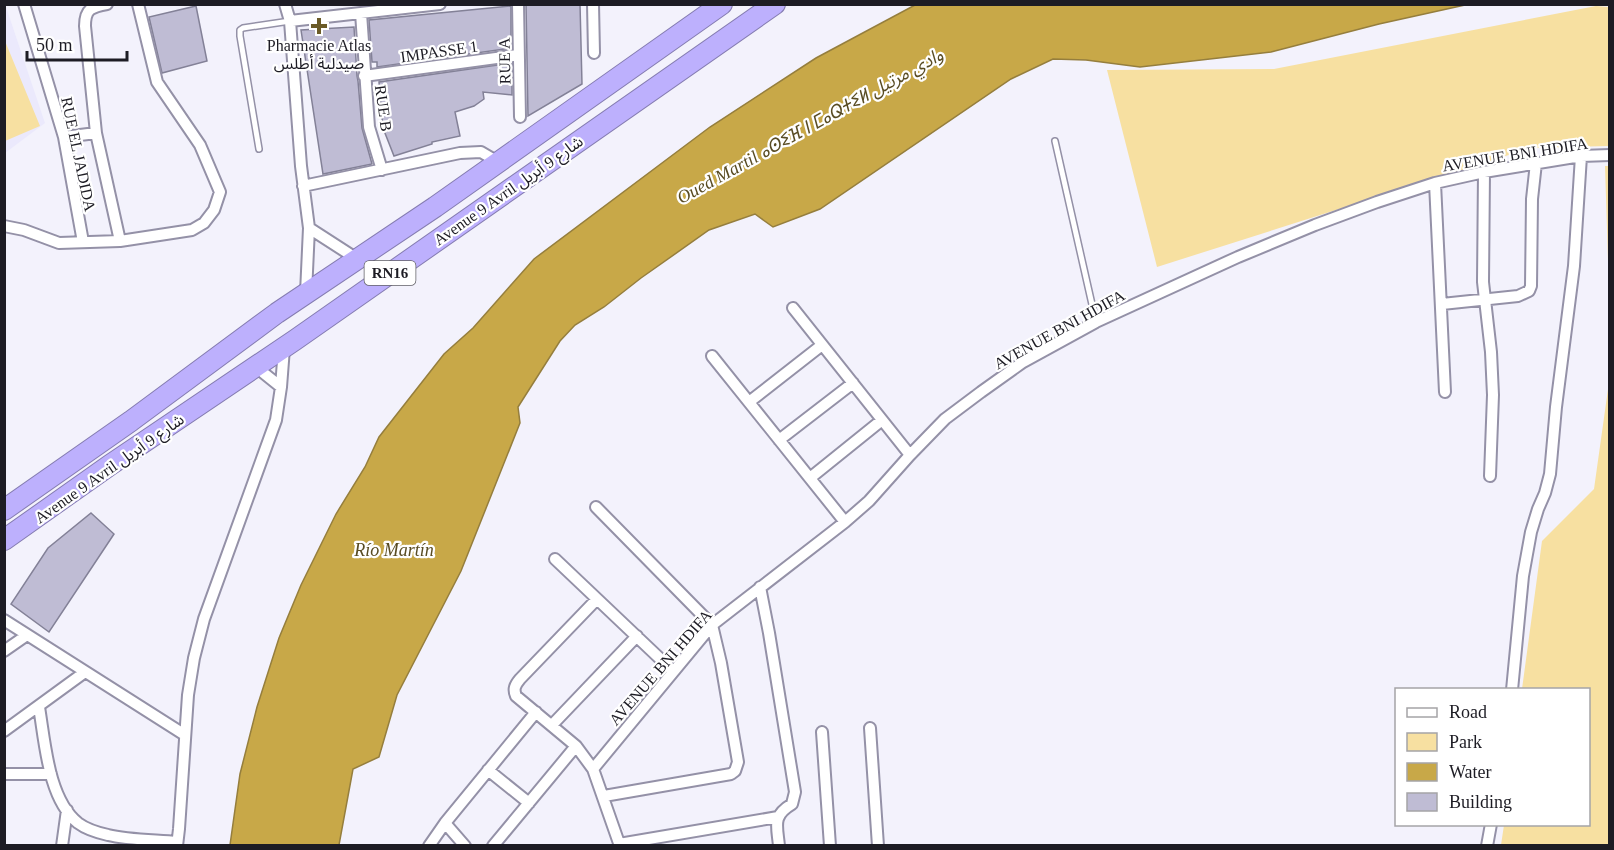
<svg xmlns="http://www.w3.org/2000/svg" width="1614" height="850" font-family="'Times New Roman','Noto Sans Arabic','Noto Sans Tifinagh',serif">
<rect width="100%" height="100%" fill="#f3f2fc"/>
<path fill="#ebe9fc" d="M5,4L45,123L5,153L4,5Z"/>
<path fill="#f7e0a1" d="M1596,6L1609,7V146L1531,148L1157,267L1107,70L1274,69Z
M5,41L40,126L5,141H4Z
M1605,166H1610L1609,293Z
M1609,382V845H1501L1504,825L1588,824V690L1522,689L1542,541L1594,489Z"/>
<path fill="#c8a848" stroke="#957e3d" stroke-width="1.5" d="M915,5H1465L1379,24L1271,52L1140,67L1086,60L1053,59L1011,79L820,209L773,227L755,214L709,230L641,278L604,307L575,325L560,341L518,407L520,423L461,571L397,695L379,757L353,769L339,845H230L240,774L257,707L279,638L301,585L336,514L365,467L379,437L444,354L473,328L534,259L710,127L816,58Z"/>
<path fill="#bfbcd4" stroke="#838197" stroke-width="1.5" d="M526,4H580L582,84L528,116Z
M196,6L207,61L162,73L149,17Z
M511,6V48L377,67V62H372L369,20Z
M354,27L357,76L358,81L362,128L372,164L323,174L301,30Z
M512,63V95L483,92L484,99L474,106L455,112L460,136L432,142V144L394,156L383,128L379,82Z
M91,513L114,534L49,632L11,604L48,548Z"/>
<g fill="none" stroke-linecap="round" stroke-linejoin="round">
<g stroke="#9491a7" stroke-width="8">
<path id="lane" d="M1055,141L1096,322
M259,149L240,36V30L243,28L290,21"/>
</g>
<g stroke="#9491a7" stroke-width="14">
<path id="street" d="M24,4L64,137L83,242
M107,4C91,7 85,9 85,26L96,133L120,241
M285,4L290,21L301,166L309,228L306,293
M518,4L520,117
M593,4L594,53
M361,13L369,127L382,170
M290,21L440,4
M364,76L518,55
M64,137L96,133
M1484,172L1483,282L1491,352L1493,395L1490,476
M1435,183L1445,392
M303,186L460,153L481,152L498,162
M4,226L24,230L59,243L120,241L192,230L204,223L214,210L220,192L200,145L157,82L138,4
M309,228L357,259
M1442,304L1518,296L1529,291L1531,286L1532,199L1536,163
M793,308L910,455
M712,356L845,522
M256,367L281,387
M749,402L822,345
M779,440L853,383
M810,478L882,420
M596,507L712,625L721,663L738,762L735,771L731,774L604,796
M555,559L673,671
M760,587L769,633L795,792L792,804C772,816 777,825 779,846
M4,620L185,735
M4,651L27,635
M1512,690L1523,576L1531,532L1538,509L1545,493L1550,474L1556,407L1574,266L1581,156
M39,707C45,742 48,799 78,823C86,829 99,833 108,835C128,840 157,840 177,842
M552,725L637,636
M870,728L878,846
M4,731L85,672
M822,732L830,846
M593,769L576,746L516,696C513,689 515,685 520,679L597,599
M488,770L529,803
M4,774H51
M445,823L465,846
M619,844L778,817
M62,846L67,810
M177,846L179,829L188,695L194,658L204,619L276,420L281,387L284,348
M429,846L445,823L536,712
M493,846L576,746
M620,846L593,769L712,625L845,522L869,501L910,455L945,419L981,392L1023,362L1096,322L1238,257L1315,225L1377,202L1435,183L1484,172L1581,156L1610,155
M1487,846L1491,824"/>
</g>
<g stroke="#857cb1" stroke-width="22">
<path id="highway" d="M4,510L131,421L277,313L435,207L722,4
M4,540L110,465L295,340L775,4"/>
</g>
<use href="#lane" stroke="#fff" stroke-width="5"/>
<use href="#street" stroke="#fff" stroke-width="10"/>
<use href="#highway" stroke="#bdb0fd" stroke-width="20"/>
</g>
<path fill="#6b5b28" stroke="#fff" stroke-width="2" d="M316 17h6v6h6v6h-6v6h-6v-6h-6v-6h6z"/>
<g text-anchor="middle" stroke-width="4.5" stroke-linejoin="round" paint-order="stroke">
<rect fill="#fff" stroke="#616066" stroke-width="1.5" x="364.5" y="261" width="51" height="24" rx="4.5"/>
<g font-size="15" font-weight="bold" fill="#1d1c24">
<text x="390" y="278">RN16</text>
</g>
<g font-size="16" fill="#1d1c24" stroke="#fff">
<text x="319" y="51">Pharmacie Atlas<tspan x="319" dy="18">صيدلية أطلس</tspan></text>
</g>
<g font-size="16" fill="#1d1c24" stroke="#fff">
<text transform="translate(439 51) rotate(-8)" y="6">IMPASSE 1</text>
<text transform="translate(504 61) rotate(-91)" y="6">RUE A</text>
<text transform="translate(384 108) rotate(82)" y="6">RUE B</text>
<text transform="translate(79 154) rotate(78)" y="6">RUE EL JADIDA</text>
<text transform="translate(1515 154) rotate(-9)" y="6">AVENUE BNI HDIFA</text>
<text transform="translate(508 190) rotate(-35)" y="6">Avenue 9 Avril شارع 9 أبريل</text>
<text transform="translate(1059 329) rotate(-29)" y="6">AVENUE BNI HDIFA</text>
<text transform="translate(109 468) rotate(-35)" y="6">Avenue 9 Avril شارع 9 أبريل</text>
<text transform="translate(660 667) rotate(-49)" y="6">AVENUE BNI HDIFA</text>
</g>
<g font-size="18" font-style="italic" fill="#594c23" stroke="#fff">
<text transform="translate(810 126) rotate(-29)" y="6">Oued Martil ⴰⵙⵉⴼ ⵏ ⵎⴰⵕⵜⵉⵍ وادي مرتيل</text>
<text x="394" y="556">Río Martín</text>
</g>
</g>
<rect width="1614" height="850" fill="none" stroke="#1d1c24" stroke-width="12"/>
<rect x="1395" y="688" width="195" height="138" fill="#ffffff" stroke="#a5a4a7" stroke-width="1.5"/>
<rect x="1407" y="708" width="30" height="9" fill="#ffffff" stroke="#a5a4a7" stroke-width="1.5"/>
<text x="1449" y="718" font-size="18" fill="#1d1c24">Road</text>
<rect x="1407" y="733" width="30" height="18" fill="#f7e0a1" stroke="#a5a4a7" stroke-width="1.5"/>
<text x="1449" y="748" font-size="18" fill="#1d1c24">Park</text>
<rect x="1407" y="763" width="30" height="18" fill="#c8a848" stroke="#a5a4a7" stroke-width="1.5"/>
<text x="1449" y="778" font-size="18" fill="#1d1c24">Water</text>
<rect x="1407" y="793" width="30" height="18" fill="#bfbcd4" stroke="#a5a4a7" stroke-width="1.5"/>
<text x="1449" y="808" font-size="18" fill="#1d1c24">Building</text>
<path d="M27 51v9h100v-9" fill="none" stroke="#1d1c24" stroke-width="3"/>
<text x="36" y="51" font-size="18" fill="#1d1c24" stroke="#ffffff" stroke-width="4.5" paint-order="stroke">50 m</text>
</svg>
